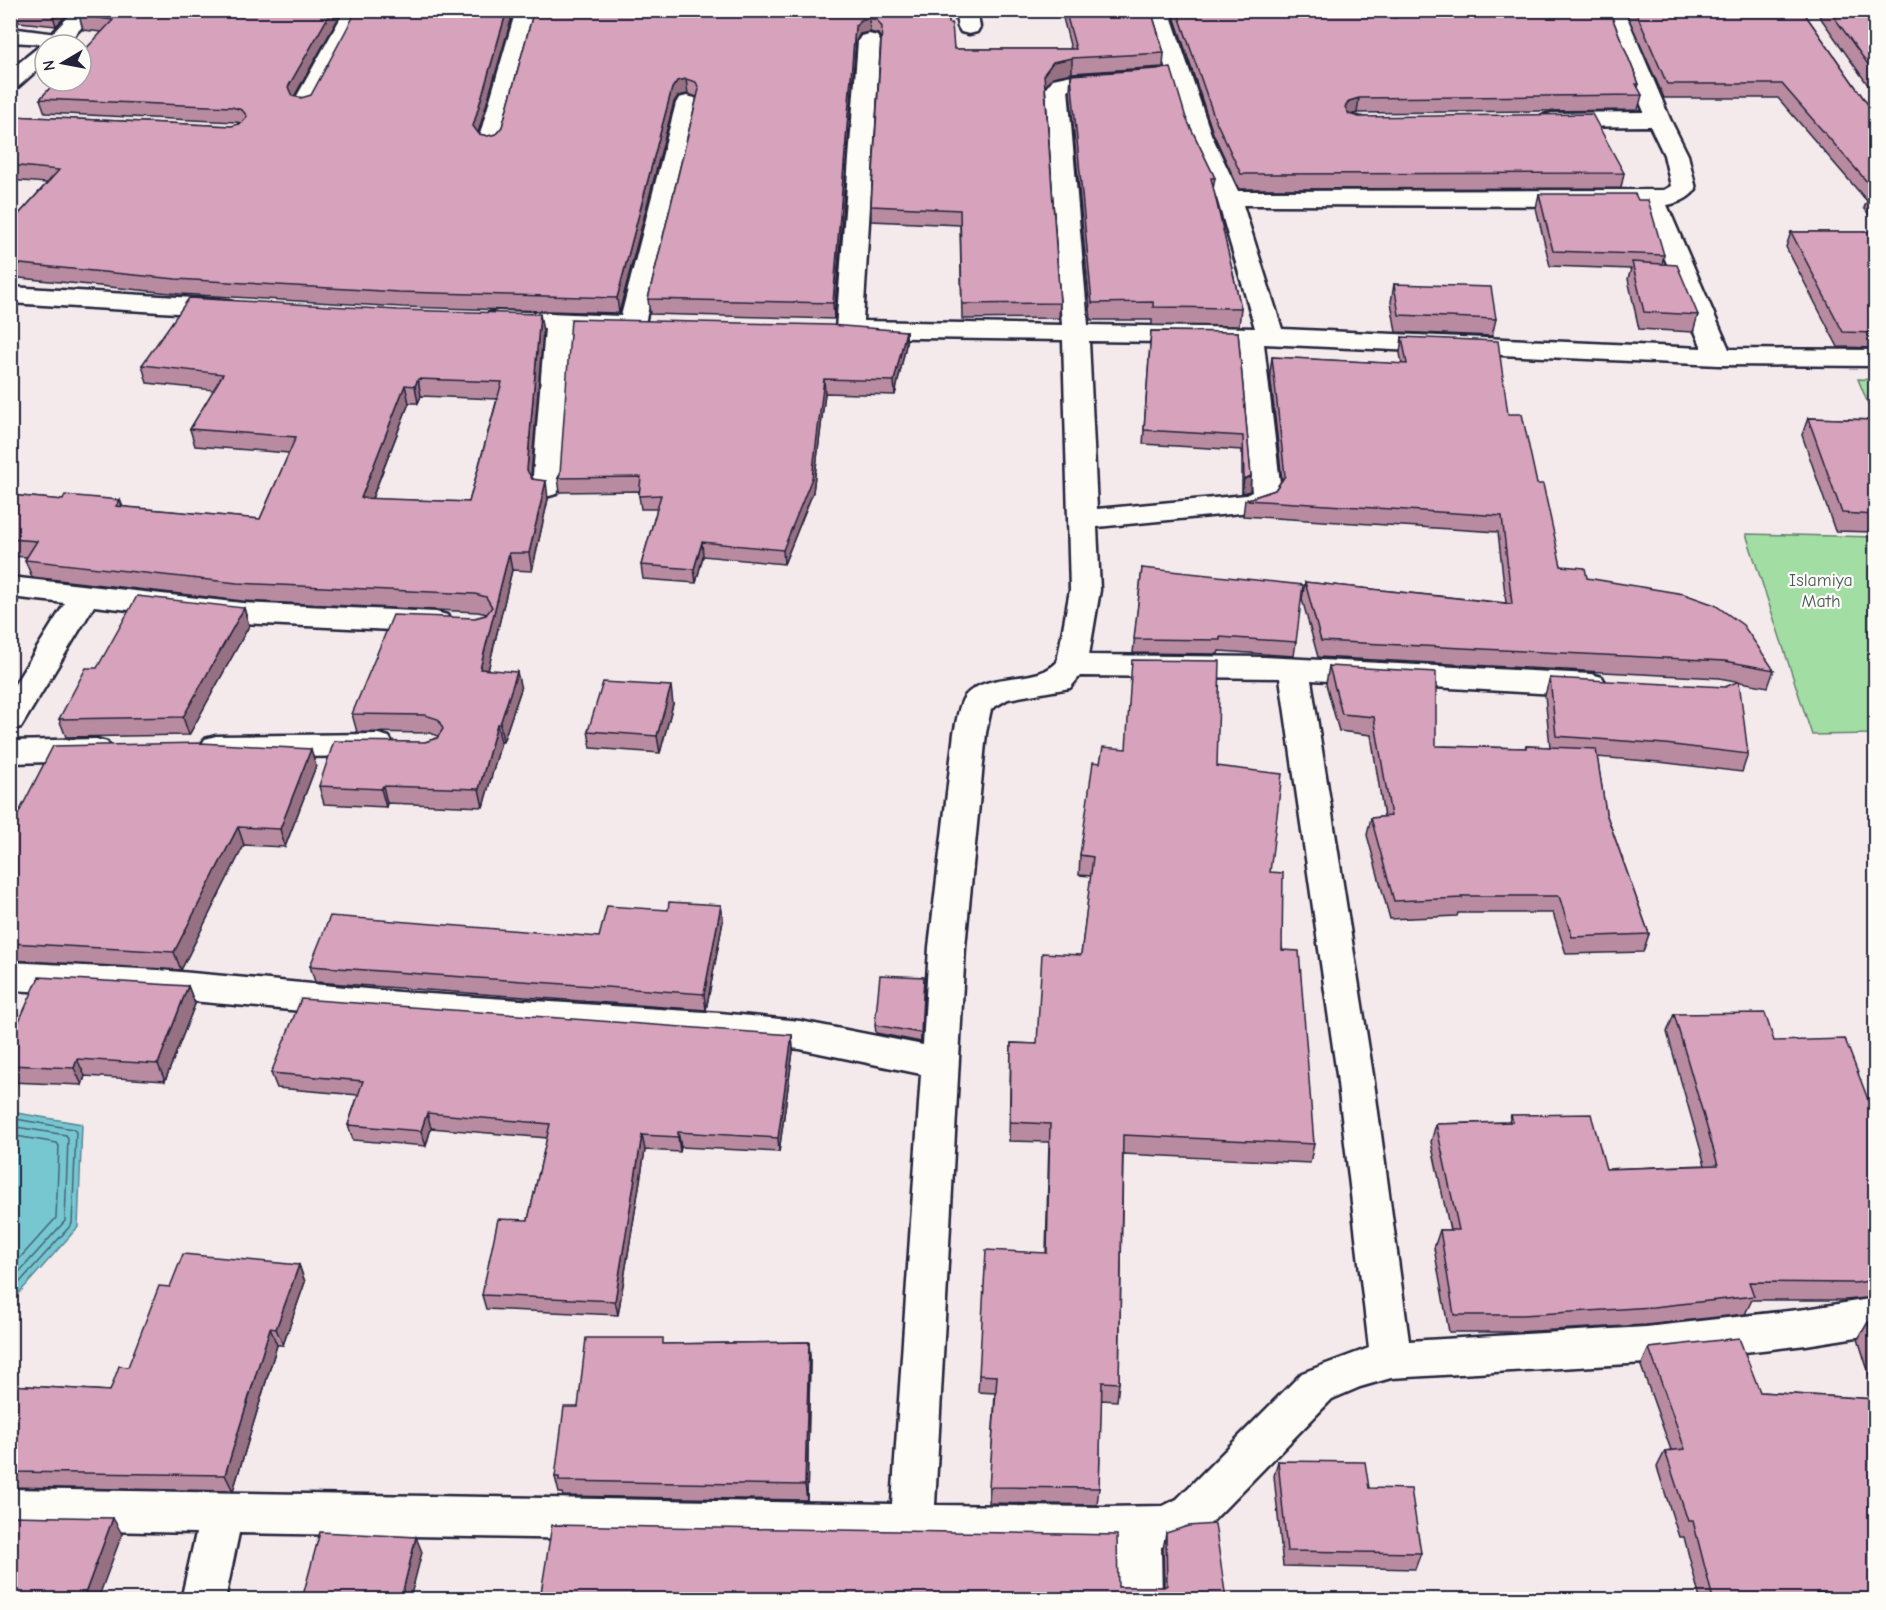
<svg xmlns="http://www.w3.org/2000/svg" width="1886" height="1610" font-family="'Comic Neue',sans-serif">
<rect width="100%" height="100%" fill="#f5eaeb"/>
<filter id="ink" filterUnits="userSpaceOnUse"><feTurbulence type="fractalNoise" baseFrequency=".0167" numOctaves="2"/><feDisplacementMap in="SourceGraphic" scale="12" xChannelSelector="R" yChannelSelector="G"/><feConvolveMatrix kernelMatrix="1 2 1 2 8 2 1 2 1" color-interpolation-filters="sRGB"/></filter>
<g filter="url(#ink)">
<path fill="#a2dda4" stroke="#628070" stroke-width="1.5" d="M1858,379L1875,380V421Z
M1746,534L1875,537V734L1812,735Z"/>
<path fill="#77c7d1" stroke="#558595" stroke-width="1.5" d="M11,1112L82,1124L78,1227L11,1302Z"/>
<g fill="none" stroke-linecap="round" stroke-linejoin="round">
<path stroke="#446477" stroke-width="1.5" d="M10,1118L73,1129L76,1132L72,1224L10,1293
M10,1126L66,1135L68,1138L65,1221L10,1282
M10,1135L57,1143L59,1146L56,1218L10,1269"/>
<g stroke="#22223b" stroke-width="5">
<path id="street" d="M345,10H366L312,108L304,110L296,108L293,103Z
M516,10H538L502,141L498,146L490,148L482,146L478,141Z
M955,10H977L980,27L977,32L969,34L961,32L958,27Z
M1147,10H1169L1211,134L1238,191L1664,190L1671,186L1664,155L1650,126L1552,127L1544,125L1540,120L1544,115L1552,113L1644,112L1602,10H1624L1670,119L1688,155L1696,189C1689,199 1678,203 1667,205L1729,349L1876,350V366L1719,365L1264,344L1281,492L1272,504L1251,512L1097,527L1100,590L1089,655L1264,657L1591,674L1602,677L1607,685L1602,693L1591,696L1311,680L1373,1075L1409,1341L1646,1327L1806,1309L1876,1298V1334L1806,1345L1646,1363L1391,1378L1360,1387L1332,1399L1207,1527L1181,1541L1161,1547L1162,1600H1118L1117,1548L239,1533L225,1600H181L196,1533L10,1529V1489L892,1504L921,1074L800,1049L720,1041L399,1020L159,998L10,990V962L159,970L399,992L720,1013L800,1021L923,1045L929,947L954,733C957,722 958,705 965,696C989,670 1037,685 1057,662L1070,590L1063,340L849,337L840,335L836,329L858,41L861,36L869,34L877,36L880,41L863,321L1062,325L1046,88L1053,79L1072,75L1166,69ZM1171,82L1187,134L1217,198L1255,328L1088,325L1068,89ZM1243,205L1643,206L1702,348L1282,329ZM1089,341L1238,343L1252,492L1246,495L1097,509ZM1080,676L1280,678L1337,1075L1369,1348L1302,1373L1177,1499L1163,1506L1102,1507L935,1505L965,947L986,733L991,709L1008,699L1070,688Z
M1377,10H1399L1403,23L1400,28L1392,30L1384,28Z
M10,28L65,35L68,40L63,45L10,42Z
M687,96L695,98L698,103L645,323L641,329L632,331L571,329L560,488L556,494L546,497L536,494L532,488L545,328L489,325L485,319L489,313L498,311L621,316L676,103L679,98Z
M10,287L227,300L236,303L240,308L236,313L227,316L10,303Z
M10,577L242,603L436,612L447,615L451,622L447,629L436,632L242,623L94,606L21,727L10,730V692L65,603L10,597Z
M378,734L389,737L394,745L389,753L378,756L216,758L205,755L200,747L205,739L216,736Z
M96,739L107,742L112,750L107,758L96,761L10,763V741Z"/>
</g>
<g stroke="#22223b" stroke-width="5">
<path id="secondary" d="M75,10H98L65,45H45V63L18,87L10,89V70L41,45Z"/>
</g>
<use href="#street" fill="#fdfcf7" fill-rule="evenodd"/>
<use href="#secondary" fill="#fdfcf7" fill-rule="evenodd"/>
</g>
<path fill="#b98ba1" stroke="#22223b" stroke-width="1.5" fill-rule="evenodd" d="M10,10H71L56,26L10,21Z
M343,10L294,96L478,132L479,134L488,136L496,134L502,127L534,10H948L949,23L954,49H1071L1061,10H1151L1164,53L1163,67L1072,73L1053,77L1045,86L1060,303L1059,318L962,319L960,225L871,221V206L881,39L878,34L870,32L860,34L856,41L834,319L650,314L648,299L697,97L688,94L678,96L674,102L619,313L402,307L180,294L10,277V224L47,183L10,180V116L232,126L241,123L236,122L45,113L40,99L102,32L83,30L79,15Z
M1172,10H1383L1386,16L1395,18L1403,15L1401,10H1609L1639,84L1638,88L1642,95L1638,110L1357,113L1351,114L1624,173L1621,188L1239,189L1213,133Z
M1625,10H1802L1871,109L1875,110V222L1864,208L1867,201L1778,98H1664Z
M1815,10H1875V95Z
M1071,75L1186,118L1215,178L1213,189L1241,308L1239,326L1152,325V320H1091L1070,91Z
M1539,194L1664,255L1662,264L1698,315L1693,332L1639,329L1628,279L1631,269L1550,266L1536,208Z
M1791,232H1875V348L1838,347L1786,247Z
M1394,284L1496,319L1492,336L1396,332L1391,302Z
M543,331L531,476L548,499L532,571L512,570L488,670L521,689L503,742H501L483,807L387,803L386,807L324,804L319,786L425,742L437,738L438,736L430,733L357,732L352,714L475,618L486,615L487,614L478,612L242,601L32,577L25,560L27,557L10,556V495L63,500H120L123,507L260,519L289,453L195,446L190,429L214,390L147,383L142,365ZM421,396L497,399L469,502L372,499L409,403H418Z
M906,331V345L895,395L825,393L813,492L784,564L703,556L696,583L643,579L641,565L657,509H641L639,496V491L560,492L558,478Z
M1151,331L1238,332L1251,476L1250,491L1242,493V450L1143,444Z
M1402,337L1508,414L1537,484L1561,566L1774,670L1768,687L1719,678L1318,657L1302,599L1305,582L1506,603L1498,532L1243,516L1245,500L1275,490L1282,480L1270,373L1272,357L1402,364L1400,353Z
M1808,418L1875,420V532L1835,531L1802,435Z
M1142,568L1296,642L1294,656L1219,651L1218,654L1133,653Z
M244,608L249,626L189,735L66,737L59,719L97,668Z
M1329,666L1436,746L1525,748L1526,746L1550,747L1545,695L1550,678L1748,754L1742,772L1659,762L1597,757L1606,813L1649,934L1643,952L1566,954L1553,913H1458L1457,916L1390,919L1367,835L1371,818L1384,817L1371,735L1339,731L1326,684Z
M673,704L660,753L591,748L588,731Z
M1100,763L1217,766L1270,872L1314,1144L1310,1163L1123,1154L1119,1383L1117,1401L1101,1400L1099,1488L1097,1505L989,1503L995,1393L978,1392L979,1375L1046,1253L1049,1142L1009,1141L1011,1043L1037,1044L1081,955L1091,876L1079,875L1080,855Z
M316,766L285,847L244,845L181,970L10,960V830Z
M721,905L723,921L706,1010L315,982L310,966L599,937L668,910Z
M188,986L195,1004L165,1081L85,1076L82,1085L10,1082V1041Z
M924,986L921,1042L876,1033L875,1025Z
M1674,1014L1774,1041L1875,1118V1297L1846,1300H1752L1745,1314L1646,1325L1517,1332H1449L1434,1248L1440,1230H1450L1431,1142L1436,1124L1509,1122L1511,1115L1606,1169L1705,1165L1667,1032Z
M792,1035L793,1051L779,1152L681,1147L680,1152L645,1150L618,1315L486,1309L482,1295L528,1220L547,1138L431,1128L426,1146L353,1140L348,1125L358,1095L277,1088L271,1073Z
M299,1265L305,1282L283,1345H277L233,1491L10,1487V1385L110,1391L128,1367L170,1287Z
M1875,1320V1393L1858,1339L1868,1322Z
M809,1342L810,1359L807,1500L563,1496L562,1493H559L555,1477L578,1407L665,1344Z
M1649,1348L1760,1392L1875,1399V1599H1700L1684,1537H1679L1657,1467L1665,1451L1671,1450L1641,1366Z
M1278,1461L1369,1488L1421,1553L1415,1569L1283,1566L1274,1476Z
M1166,1533L1226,1599L1118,1587H1164L1163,1549Z"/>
<path fill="#967183" stroke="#22223b" stroke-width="1.5" d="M53,10H71L56,26L52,12Z
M332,10H343L291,102L288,87Z
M507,10H514L476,140L473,126Z
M869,18L870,32L860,34L856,41L834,319L833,303L855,27L860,20Z
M1072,58V73L1053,77L1044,88V74L1053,62Z
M686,79L688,94L678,96L674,102L619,313L617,298L672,88L677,81Z
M1359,98L1357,113L1347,116L1345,107L1349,101Z
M540,314L543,331L530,488L527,470Z
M906,331V345L895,395L894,381Z
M418,379L421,396L418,403L415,386Z
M824,379L825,393L813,492L784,564L783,550Z
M405,385L409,403L365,516L361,498Z
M1251,476L1250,491L1242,493L1244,479Z
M546,481L548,499L532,571L529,553Z
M120,500L126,517L116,506Z
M702,542L703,556L696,583L694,569Z
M509,553L512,570L484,687L480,669Z
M244,608L249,626L189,735L183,717Z
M517,672L521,689L503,742L500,724Z
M671,686L673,704L660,753L657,736Z
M497,724L501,742L483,807L479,789Z
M311,749L316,766L285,847L280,829Z
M383,786L387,803L386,807L381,789Z
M238,827L244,845L181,970L174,952Z
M721,905L723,921L706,1010L704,994Z
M924,977V986L921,1042V1033Z
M188,986L195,1004L165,1081L158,1064Z
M792,1035L793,1051L779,1152L778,1138Z
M77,1059L85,1076L82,1085L74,1068Z
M427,1113L431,1128L426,1146L421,1131Z
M678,1132L681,1147L680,1152L678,1137Z
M642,1135L645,1150L618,1315L615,1301Z
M299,1265L305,1282L283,1345L276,1329Z
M270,1328L277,1345L233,1491L225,1475Z
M809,1342L810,1359L807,1500L805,1485Z
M113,1518L122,1534L98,1599H83Z
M416,1537L422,1552L410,1599H401Z"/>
<path fill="#d7a2bb" stroke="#22223b" stroke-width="1.5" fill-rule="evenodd" d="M39,10H53L52,12Z
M83,10H332L288,87L292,96L301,98L311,95L357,10H507L473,126L479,134L488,136L496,134L502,127L534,10H948L949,23H952L954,49H1076L1065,10H1151L1164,53L1072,58L1053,62L1044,74L1060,303L962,304L960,210L871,206L882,27L877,20L869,18L860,20L855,27L833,303L648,299L699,89L696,82L686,79L677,81L672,88L617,298L399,292L176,279L10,263V224L59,170L10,165V116L232,126L242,123L247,116L242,110L232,107L40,99L56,81H81V54L113,20L79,15Z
M1177,10H1383L1386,16L1395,18L1404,15L1406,10H1609L1639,84H1636L1642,95L1359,98L1349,101L1345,107L1349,114L1359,117L1592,114L1624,173L1241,174L1215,119Z
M1635,10H1802L1871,109L1875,110V191L1782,84H1667Z
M1829,10H1875V74Z
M1171,68L1186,118L1215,178H1211L1241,308L1153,307V302L1092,303L1071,75Z
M1869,193H1875V201Z
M1539,194H1635L1638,200H1648L1664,255L1553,251Z
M1791,232H1875V333L1843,332Z
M1632,262L1677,265L1698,315L1644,312Z
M1394,284L1491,287L1496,319L1399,315Z
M189,298L398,310L540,314L527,470L532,479L546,481L529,553H509L480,669L517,672L500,724H497L479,789L383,786L381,789L319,786L334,741L425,742L437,738L443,729L438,719L425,715L352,714L393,615L475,618L486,615L492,607L486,597L475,594L237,583L25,560L37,541L10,539V495L63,500L65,495L120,500L116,506L260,519L296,437L190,429L223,374L142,365ZM418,379L502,382L469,502L361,498L405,385L415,386Z
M571,319L830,325L906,331L894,381L824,379L812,478L783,550L702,542L694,569L641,565L661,495L639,496L641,477L558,478L560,474Z
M1151,331L1238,332L1251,476L1244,479L1243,436L1144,430Z
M1402,337L1498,341L1508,414H1522L1537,484H1543L1561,566L1585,568L1587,578L1684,594L1715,605L1743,625L1774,670L1725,661L1321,641L1305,582L1512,604L1502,516L1245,500L1275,490L1285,476L1272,357L1407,364Z
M1808,418L1875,420V515L1842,513Z
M1142,568L1303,585L1296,642L1220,637V640L1134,639Z
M137,596L244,608L183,717L59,719L86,668H97Z
M1132,660L1220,661L1217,766L1282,774L1270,872L1283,873L1282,950L1299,951L1314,1144L1123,1135L1119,1383L1102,1382L1099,1488L989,1487L997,1376L979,1375L986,1250L1047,1253L1050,1124L1010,1122L1011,1043L1037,1044L1042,953L1081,955L1093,857L1080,855L1093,762L1100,763L1103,747L1126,749Z
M1329,666L1436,672V746L1526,748V746L1596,749L1606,813L1649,934L1572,937L1559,896H1461L1462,898L1394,901L1371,818L1391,816L1374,717L1342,714Z
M1550,678L1725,687L1739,681L1748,754L1665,744L1556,736Z
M603,682L671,686L657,736L588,731Z
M201,743L311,749L280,829L238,827L174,952L10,943V830L53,746Z
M669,902L721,905L704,994L310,966L330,916L599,937L607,906L668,910Z
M880,975L924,977L921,1033L875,1025Z
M39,977L188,986L158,1064L77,1059L74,1068L10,1065V1041Z
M301,999L792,1035L778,1138L678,1132V1137L642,1135L615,1301L482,1295L498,1219L528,1220L550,1124L427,1113L421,1131L348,1125L363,1081L271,1073Z
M1765,1013L1774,1041L1845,1039L1875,1118V1280L1855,1283L1749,1282L1754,1296L1653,1307L1523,1315H1454L1440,1230H1459L1436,1124L1513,1122L1511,1115L1591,1114L1606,1169L1718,1165L1674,1014Z
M183,1254L299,1265L276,1329L270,1328L225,1475L10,1472V1385L110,1391L119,1366L128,1367L159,1286L170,1287Z
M1875,1320V1344L1868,1322Z
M586,1338H663V1344L809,1342L805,1485L559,1481V1477H555L564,1407H578Z
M1739,1338L1760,1392L1875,1399V1595L1817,1592L1819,1599H1713L1693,1521H1688L1665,1451L1685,1449L1649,1348Z
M1278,1461L1365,1462L1369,1488L1411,1489L1421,1553L1287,1551Z
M10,1516L113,1518L83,1599H10Z
M1215,1524L1226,1599H540L552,1525L1117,1535L1118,1587H1164L1167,1585L1166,1533L1188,1526Z
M320,1532L416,1537L401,1599H302Z"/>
</g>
<g text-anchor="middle" stroke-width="4.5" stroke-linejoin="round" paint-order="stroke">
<g font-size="18" fill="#485a5a" stroke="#fdfcf7">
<text x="1821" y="586">Islamiya<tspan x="1821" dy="21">Math</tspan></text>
</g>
</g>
<rect width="1886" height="1610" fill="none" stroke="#fdfcf7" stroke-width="36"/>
<rect x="18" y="18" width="1850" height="1574" fill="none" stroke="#22223b" stroke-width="2" filter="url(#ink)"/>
<g transform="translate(63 63) rotate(260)"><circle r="28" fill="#fdfcf7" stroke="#a5a5ac" stroke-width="1.5"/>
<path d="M0-4.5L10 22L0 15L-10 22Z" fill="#22223b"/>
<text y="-9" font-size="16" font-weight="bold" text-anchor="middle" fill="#22223b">N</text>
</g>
</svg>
